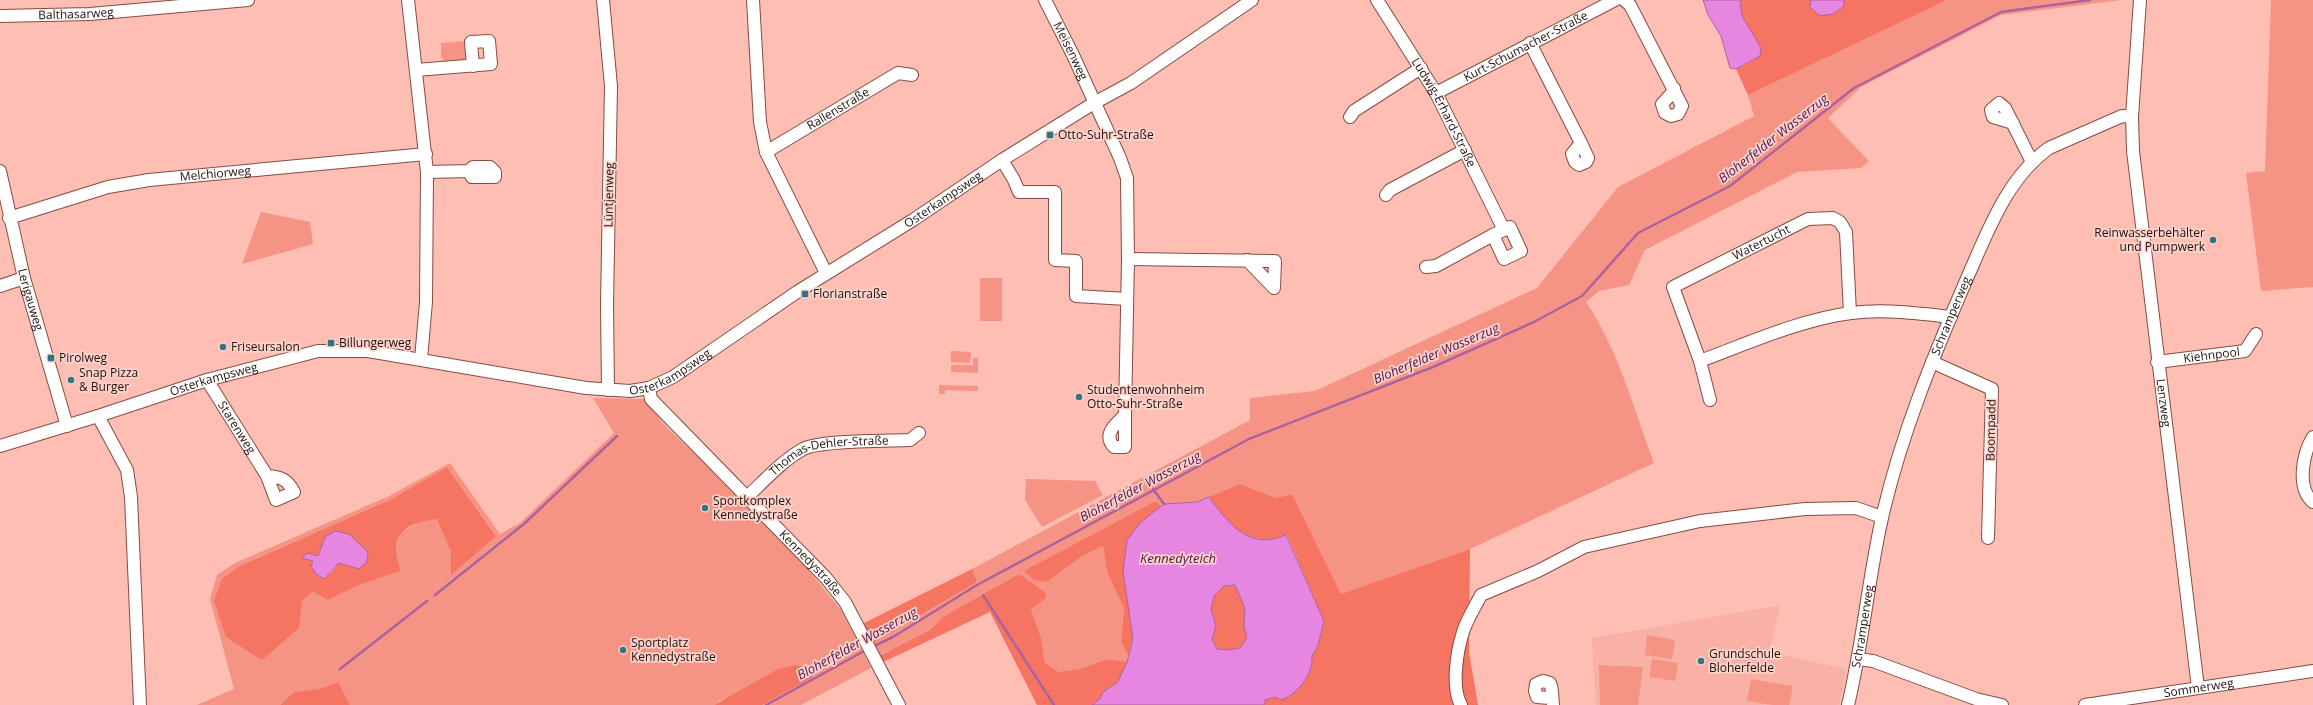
<svg xmlns="http://www.w3.org/2000/svg" width="2313" height="705" font-family="'Open Sans',sans-serif">
<rect width="100%" height="100%" fill="#ffbeb3"/>
<path fill="#f9b1a5" d="M1781,605L1769,652L1846,669L1839,705H1596L1592,638Z"/>
<path fill="#f59485" fill-rule="evenodd" d="M1947,0H2121L2001,15L1861,87L1828,118L1869,161L1861,168L1797,172L1645,250L1629,285L1599,291L1586,302C1618,349 1634,409 1654,463L1470,549L1341,594L1292,494L1276,498L1240,484L1197,502L1164,504L1161,506L1155,501L1047,582L1081,557L1103,546L1107,572L1124,609L1121,641L1128,656L1127,662L1108,659L1079,669L1059,672L1045,663L1041,638L1031,609L1044,600L1033,586L1019,574L944,616L930,630L878,657L871,644L977,582L972,569L1250,420V398L1315,391L1537,288L1618,187L1754,116L1748,95Z
M2271,0H2313V287L2261,291L2246,173L2265,171Z
M467,41L469,62L443,64V58H441V43Z
M261,212L310,222L313,244L242,264Z
M980,278H1002V321H980Z
M951,351L971,352L970,363L951,362Z
M973,358H978V373L951,372V365H973Z
M939,385L978,386V391L945,390V394H939Z
M593,398L644,399L665,426L734,490L806,567L841,610L871,668L801,705H762L812,677L721,700L714,705H350L337,682L319,689L294,692L280,705H197L234,689L210,599L217,575L235,563L387,497L450,463L500,534L520,523L614,433ZM447,467L496,535L451,574V552L437,518L420,521L401,533L396,546L359,585L328,600L313,592L302,600L390,500Z
M1026,479L1095,481L1103,495L1042,527L1025,500Z
M1647,635L1675,640L1672,659L1645,655Z
M1652,659L1678,663L1675,681L1649,677Z
M1599,665L1643,667L1638,705H1600Z
M1751,679L1793,686L1789,705H1772L1747,701Z"/>
<path fill="#f57462" fill-rule="evenodd" d="M1740,0H1811L1810,7L1844,6V0H1947L1748,95L1736,69L1754,60L1761,48L1742,16Z
M447,467L496,536L451,575V552L437,519C420,521 399,526 396,546C395,553 399,563 400,571L359,585L328,600L313,592L302,600L299,628L262,660L226,637L214,601L222,579L238,567L390,500ZM325,537L348,566L339,563L330,574L308,559L313,554L318,556Z
M1240,484L1276,498L1292,494L1341,594L1470,549L1469,652L1478,705H1264L1265,700L1275,696L1281,700L1312,665V656C1320,645 1320,634 1324,621L1287,535C1247,549 1230,525 1209,497Z
M1156,501L1161,506L1141,522L1123,571L1133,639L1128,656L1121,641L1124,609L1107,572L1103,546L1081,557L1047,582L1034,580L1024,571Z
M972,569L977,582L871,644L860,625Z
M1019,574L1047,594L1044,600L1031,609L1041,638L1045,663L1059,672L1079,669L1108,659L1127,662L1118,682L1103,692L1100,699L1092,705H1037L990,612L881,663L878,657L930,630L944,616Z
M1235,585L1245,608L1244,626L1247,638L1240,648L1228,650L1217,649L1212,639L1216,626L1211,609L1214,596L1224,586Z
M796,665L809,669L813,677L762,705H714L778,669Z
M338,682L350,705H280L294,692L319,689Z"/>
<path fill="#e786e0" stroke="#ad62a0" fill-rule="evenodd" d="M1703,0H1740L1742,16L1761,48L1760,56L1736,69L1730,68L1721,36L1708,15Z
M1811,0H1844V6L1833,14L1820,16L1810,7Z
M1209,497C1229,524 1249,551 1286,535L1324,621C1320,634 1320,645 1312,656C1313,675 1298,694 1281,700L1275,697L1265,700L1264,705H1092L1100,699L1103,692L1118,682L1127,662L1133,639L1123,571L1127,540L1141,522L1164,504L1197,502ZM1235,585L1245,608L1244,626L1247,638L1240,648L1228,650L1217,649L1212,639L1216,626L1211,609L1214,596L1224,586Z
M335,531L349,534L368,552L367,562L359,569L339,563L324,579L316,574L311,566L313,561L302,558L307,553L318,556L325,537Z"/>
<g fill="none" stroke-linecap="round" stroke-linejoin="round">
<path stroke="#ad62a0" stroke-width="2.5" d="M1153,489L1164,504
M435,595L525,523L617,436
M983,595L1054,705
M872,647L893,637L977,585L1249,439L1433,367L1534,322L1582,296L1638,233L1730,186L1854,88L2001,12L2090,0
M340,669L427,601
M766,705L866,650"/>
<g stroke="#834c43" stroke-width="14">
<g id="minor">
<path d="M408,0L427,172L426,302L421,359"/>
<path d="M603,0L611,86L607,304L608,390"/>
<path d="M753,0L760,122L766,152L826,273"/>
<path id="s1" d="M1045,0L1073,55L1120,158L1127,178L1128,259L1125,415C1116,424 1102,434 1114,447H1125V415"/>
<path id="s2" d="M1377,0L1436,93L1504,230"/>
<path d="M1624,0L1630,5L1682,106L1678,114L1671,116L1665,113L1662,104L1672,93L1674,88"/>
<path id="s3" d="M2140,0L2132,117L2133,151L2198,688"/>
<path id="s4" d="M0,16L90,14L248,0"/>
<path d="M1530,43L1581,143L1588,158L1586,162L1579,165L1575,162L1572,154L1581,143"/>
<path d="M416,70L491,64L489,41L471,42L473,66"/>
<path id="s5" d="M1436,93L1615,0"/>
<path d="M1350,117L1354,111L1421,68"/>
<path d="M2013,123L1993,117L1991,110L1999,103L2005,108L2032,162"/>
<path id="s6" d="M766,152L898,73L912,75"/>
<path d="M1002,160L1014,180L1019,192H1055V260L1076,261V296L1127,299"/>
<path id="s7" d="M0,171L24,278L67,426"/>
<path d="M427,172L469,171L472,177H495V172L490,167H473L469,171"/>
<path d="M1386,195L1390,190L1465,150"/>
<path id="s8" d="M9,218L108,187L149,180L426,154"/>
<path d="M1510,227L1521,251L1504,259L1493,235Z"/>
<path d="M1128,259L1275,261L1274,288L1247,260"/>
<path d="M1426,267L1436,266L1493,235"/>
<path d="M0,286L24,278"/>
<path d="M1700,361C1746,344 1802,319 1851,313C1884,309 1917,313 1951,317"/>
<path d="M1932,362L1992,389L1988,538"/>
<path id="s9" d="M2157,362L2245,351L2256,334"/>
<path id="s10" d="M207,380L267,476L276,500L294,492C287,479 281,477 267,476"/>
<path id="s11" d="M649,388L651,399L826,578L845,602L899,705"/>
<path id="s12" d="M1710,400L1700,361L1673,287L1808,219L1833,218L1840,222L1846,232L1850,313"/>
<path d="M98,416L127,470L131,497L140,705"/>
<path d="M2313,437C2303,453 2296,488 2313,502"/>
<path id="s13" d="M0,446L98,416L207,380L318,351H368L586,388L630,391L649,388L673,377L797,292L913,220L1002,160L1094,103L1131,83L1252,0"/>
<path id="s14" d="M747,497C765,480 782,461 803,449C820,440 888,441 910,440L919,433"/>
<path d="M1858,659L1873,661L1976,699L2002,705"/>
<path d="M1550,698L1537,697L1535,691L1536,684L1543,681L1550,683C1553,690 1552,697 1553,705"/>
<path d="M1461,705C1451,687 1457,651 1463,632C1467,619 1475,607 1481,595L1538,571L1584,547L1700,521L1805,509L1856,508L1882,517"/>
<path id="s15" d="M1848,705C1863,643 1868,580 1882,518C1901,434 1934,355 1968,276C1988,231 2007,178 2049,148L2122,116L2132,117"/>
<path id="s16" d="M2085,705L2313,671"/>
</g>
</g>
<use href="#minor" stroke="#fff" stroke-width="12"/>
</g>
<g fill="#2f7681" stroke="#fbd3cc" stroke-width="1.5">
<rect x="1046" y="131" width="8" height="8" rx="2"/>
<circle cx="2213" cy="240" r="4"/>
<rect x="801" y="290" width="8" height="8" rx="2"/>
<rect x="327" y="339" width="8" height="8" rx="2"/>
<circle cx="223" cy="347" r="4"/>
<rect x="47" y="354" width="8" height="8" rx="2"/>
<circle cx="71" cy="380" r="4"/>
<circle cx="1079" cy="397" r="4"/>
<circle cx="705" cy="508" r="4"/>
<circle cx="623" cy="650" r="4"/>
<circle cx="1701" cy="661" r="4"/>
</g>
<g text-anchor="middle" stroke-width="3.5" stroke-linejoin="round" paint-order="stroke">
<g font-size="12" fill="#250f0b" stroke="#fbd3cc">
<text dy="4" stroke="none"><textPath href="#s4" startOffset="76">Balthasarweg</textPath></text>
<text dy="4" stroke="none"><textPath href="#s5" startOffset="101">Kurt-Schumacher-Straße</textPath></text>
<text dy="4" stroke="none"><textPath href="#s1" startOffset="57">Meisenweg</textPath></text>
<text dy="4" stroke="none"><textPath href="#s6" startOffset="84">Rallenstraße</textPath></text>
<text dy="4" stroke="none"><textPath href="#s2" startOffset="131">Ludwig-Erhard-Straße</textPath></text>
<text dy="4" stroke="none"><textPath href="#s8" startOffset="212">Melchiorweg</textPath></text>
<text transform="translate(609 195) rotate(-89)" y="4">Lüntjenweg</text>
<text dy="4" stroke="none"><textPath href="#s13" startOffset="1016">Osterkampsweg</textPath></text>
<text dy="4" stroke="none"><textPath href="#s12" startOffset="218">Watertucht</textPath></text>
<text dy="4" stroke="none"><textPath href="#s7" startOffset="132">Lerigauweg</textPath></text>
<text dy="4" stroke="none"><textPath href="#s15" startOffset="404">Schramperweg</textPath></text>
<text dy="4" stroke="none"><textPath href="#s9" startOffset="55">Kiehnpool</textPath></text>
<text dy="4" stroke="none"><textPath href="#s13" startOffset="692">Osterkampsweg</textPath></text>
<text dy="4" stroke="none"><textPath href="#s13" startOffset="224">Osterkampsweg</textPath></text>
<text dy="4" stroke="none"><textPath href="#s3" startOffset="405">Lenzweg</textPath></text>
<text dy="4" stroke="none"><textPath href="#s10" startOffset="56">Starenweg</textPath></text>
<text transform="translate(1991 430) rotate(-89)" y="4">Boompadd</text>
<text dy="4" stroke="none"><textPath href="#s14" startOffset="97">Thomas-Dehler-Straße</textPath></text>
<text dy="4" stroke="none"><textPath href="#s11" startOffset="240">Kennedystraße</textPath></text>
<text dy="4" stroke="none"><textPath href="#s15" startOffset="80">Schramperweg</textPath></text>
<text dy="4" stroke="none"><textPath href="#s16" startOffset="115">Sommerweg</textPath></text>
</g>
<g font-size="12" fill="#250f0b" stroke="#fbd3cc" text-anchor="start">
<text x="1058" y="139">Otto-Suhr-Straße</text>
<text x="2205" y="237" text-anchor="end">Reinwasserbehälter<tspan x="2205" dy="14">und Pumpwerk</tspan></text>
<text x="813" y="298">Florianstraße</text>
<text x="339" y="347">Billungerweg</text>
<text x="231" y="351">Friseursalon</text>
<text x="59" y="362">Pirolweg</text>
<text x="79" y="377">Snap Pizza<tspan x="79" dy="14">&amp; Burger</tspan></text>
<text x="1087" y="394">Studentenwohnheim<tspan x="1087" dy="14">Otto-Suhr-Straße</tspan></text>
<text x="713" y="505">Sportkomplex<tspan x="713" dy="14">Kennedystraße</tspan></text>
<text x="631" y="647">Sportplatz<tspan x="631" dy="14">Kennedystraße</tspan></text>
<text x="1709" y="658">Grundschule<tspan x="1709" dy="14">Bloherfelde</tspan></text>
</g>
<g font-size="13" font-style="italic" fill="#4f134c" stroke="#fbd3cc">
<text transform="translate(1773 138) rotate(-38)" y="5">Bloherfelder Wasserzug</text>
<text transform="translate(1436 353) rotate(-23)" y="5">Bloherfelder Wasserzug</text>
<text transform="translate(1140 486) rotate(-28)" y="5">Bloherfelder Wasserzug</text>
<text x="1178" y="563">Kennedyteich</text>
<text transform="translate(857 643) rotate(-29)" y="5">Bloherfelder Wasserzug</text>
</g>
</g>
</svg>
